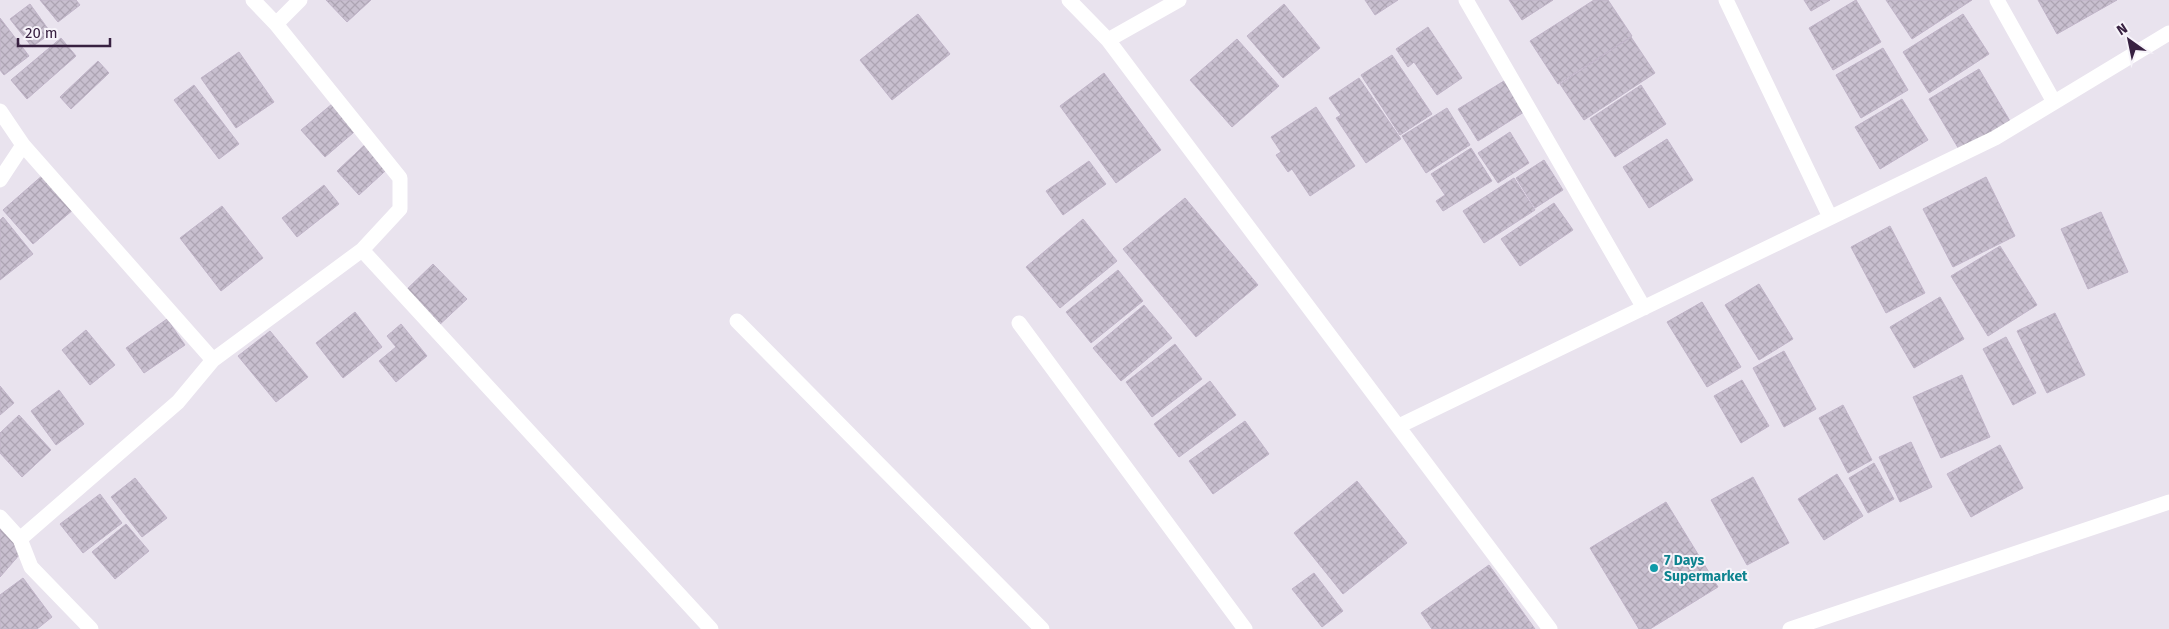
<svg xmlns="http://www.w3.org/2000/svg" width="2169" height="629" font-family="'Fira Sans',sans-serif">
<defs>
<pattern id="building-cross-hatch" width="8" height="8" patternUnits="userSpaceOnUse" patternTransform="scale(1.25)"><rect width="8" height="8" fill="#c8bfcf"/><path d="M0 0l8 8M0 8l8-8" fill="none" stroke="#ada4b3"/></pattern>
</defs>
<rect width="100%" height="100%" fill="#e9e3ee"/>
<path fill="url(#building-cross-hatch)" stroke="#c0b4c8" d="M40,0H76L80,5L58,22Z
M326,0H371L347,22Z
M1365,0H1398L1375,15Z
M1509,0H1553L1522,20Z
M1594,0H1608L1632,36L1558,84L1530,41Z
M1804,0H1830L1811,11Z
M1856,0L1881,42L1833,70L1809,28Z
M1886,0H1972L1912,39Z
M2038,0H2117L2057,34Z
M30,4L51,33L32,47L10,19Z
M1284,4L1320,48L1283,78L1247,36Z
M918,14L950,54L892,100L860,60Z
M1963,14L1989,54L1929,93L1903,52Z
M0,18L29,56L4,75L0,70Z
M1428,27L1462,78L1437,95L1414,62L1408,67L1396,49Z
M1631,37L1655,73L1584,120L1560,84Z
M61,38L76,56L27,99L11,80Z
M1237,39L1279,86L1232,127L1190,80Z
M1883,48L1908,90L1861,118L1836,75Z
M239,52L274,102L236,128L201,78Z
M1392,55L1432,114L1400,135L1361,75Z
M98,61L109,73L71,109L60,97Z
M1979,69L2010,121L1960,151L1929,99Z
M1104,73L1161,150L1116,183L1060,106Z
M1359,78L1401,139L1366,163L1336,118L1341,115L1329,98Z
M1504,81L1524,112L1478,141L1458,109Z
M194,85L239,144L219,159L174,100Z
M1641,85L1666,124L1615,157L1590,119Z
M338,99L361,126L325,157L301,130Z
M1902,99L1928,140L1880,169L1855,127Z
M1316,107L1355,166L1310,196L1292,169L1288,172L1276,155L1281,152L1271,137Z
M1447,108L1470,145L1426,173L1402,136Z
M1510,132L1529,163L1498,183L1478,153Z
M372,138L395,162L359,195L337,171Z
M1667,139L1693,180L1649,208L1623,167Z
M1471,148L1492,181L1443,211L1436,201L1445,195L1431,174Z
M1544,160L1563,190L1535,208L1516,178Z
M1089,161L1106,184L1063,215L1046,191Z
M44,174L74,209L33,244L3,210Z
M1986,177L2015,236L1953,267L1923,209Z
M1514,178L1535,210L1484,243L1463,211Z
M324,185L339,204L297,237L282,218Z
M1185,198L1258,285L1196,337L1123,249Z
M1554,203L1573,230L1520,266L1501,239Z
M222,206L263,258L221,291L180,238Z
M2101,212L2128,272L2088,289L2061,229Z
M3,217L33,254L0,280V220Z
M1083,219L1117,261L1060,308L1026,267Z
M1890,226L1925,293L1886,313L1851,247Z
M2000,246L2037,305L1988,336L1951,276Z
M433,264L467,299L436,328L402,294Z
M1118,270L1143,301L1091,343L1066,312Z
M1759,284L1793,339L1759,360L1725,305Z
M1940,297L1964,339L1914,368L1890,327Z
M1702,302L1741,367L1707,387L1667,322Z
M1144,305L1172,338L1121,381L1093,348Z
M355,312L382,347L343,378L316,343Z
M2055,313L2085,375L2047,393L2017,331Z
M167,319L185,345L144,373L126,348Z
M401,324L427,356L396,382L379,361L396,347L387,336Z
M86,330L115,365L90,385L62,350Z
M270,331L308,377L276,402L238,356Z
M2006,337L2036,393L2013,405L1983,349Z
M1175,344L1202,379L1152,417L1126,382Z
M1784,351L1816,409L1784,427L1753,368Z
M1962,375L1990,437L1941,458L1913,397Z
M1742,380L1769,426L1741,443L1714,396Z
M1210,381L1236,415L1179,457L1154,424Z
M0,386L14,403L0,415Z
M59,390L84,424L56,445L31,411Z
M1843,405L1872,460L1848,473L1819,418Z
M19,415L51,450L22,477L0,453V433Z
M1245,421L1269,454L1213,494L1189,461Z
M1911,442L1932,487L1900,502L1879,457Z
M2000,445L2023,488L1971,517L1947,474Z
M1874,463L1894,499L1868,513L1849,478Z
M1837,474L1863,516L1824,540L1798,499Z
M1753,477L1789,543L1747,565L1711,500Z
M135,478L167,518L142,537L111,497Z
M1357,481L1407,543L1343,594L1294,533Z
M100,494L122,523L83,553L60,524Z
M1666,502L1718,587L1650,629H1639L1590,548Z
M0,523L27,546L0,577Z
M126,524L149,551L115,579L92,552Z
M1489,565L1535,629H1432L1421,613Z
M1314,573L1343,611L1322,627L1292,589Z
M23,578L52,617L37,629H0V595Z"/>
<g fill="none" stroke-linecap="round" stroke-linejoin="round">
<path stroke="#fff" stroke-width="15" d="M253,0L276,24L400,178V209L362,250L711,629
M1069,0L1108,40L1550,629
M1466,0L1644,308
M1726,0L1830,217
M1997,0L2054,102
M276,24L300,0
M1108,40L1179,0
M0,111L23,145L213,360L178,402L20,539
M0,180L23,145
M737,321L1042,629
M1019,323L1245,629
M213,360L362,250
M1399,426L1995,138L2169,33
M0,517L20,539L31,567L91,629
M1790,629L2169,502"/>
</g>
<circle fill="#0f9aa8" stroke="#f7f4fa" stroke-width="2" cx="1654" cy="568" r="5"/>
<g text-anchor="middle" stroke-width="4" stroke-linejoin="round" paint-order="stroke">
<g font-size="14" font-weight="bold" fill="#0d838f" stroke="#f7f4fa" text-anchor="start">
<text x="1664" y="565">7 Days<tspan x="1664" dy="16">Supermarket</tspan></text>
</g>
</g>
<g transform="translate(2129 40) rotate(327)" stroke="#f7f4fa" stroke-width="4" paint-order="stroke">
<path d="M0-4L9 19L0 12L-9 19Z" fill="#382141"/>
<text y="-8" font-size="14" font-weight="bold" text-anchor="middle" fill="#382141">N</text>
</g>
<path d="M18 38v8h92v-8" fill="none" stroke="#382141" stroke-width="2.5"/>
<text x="25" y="38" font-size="15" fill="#382141" stroke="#f7f4fa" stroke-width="4" paint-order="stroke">20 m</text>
</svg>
